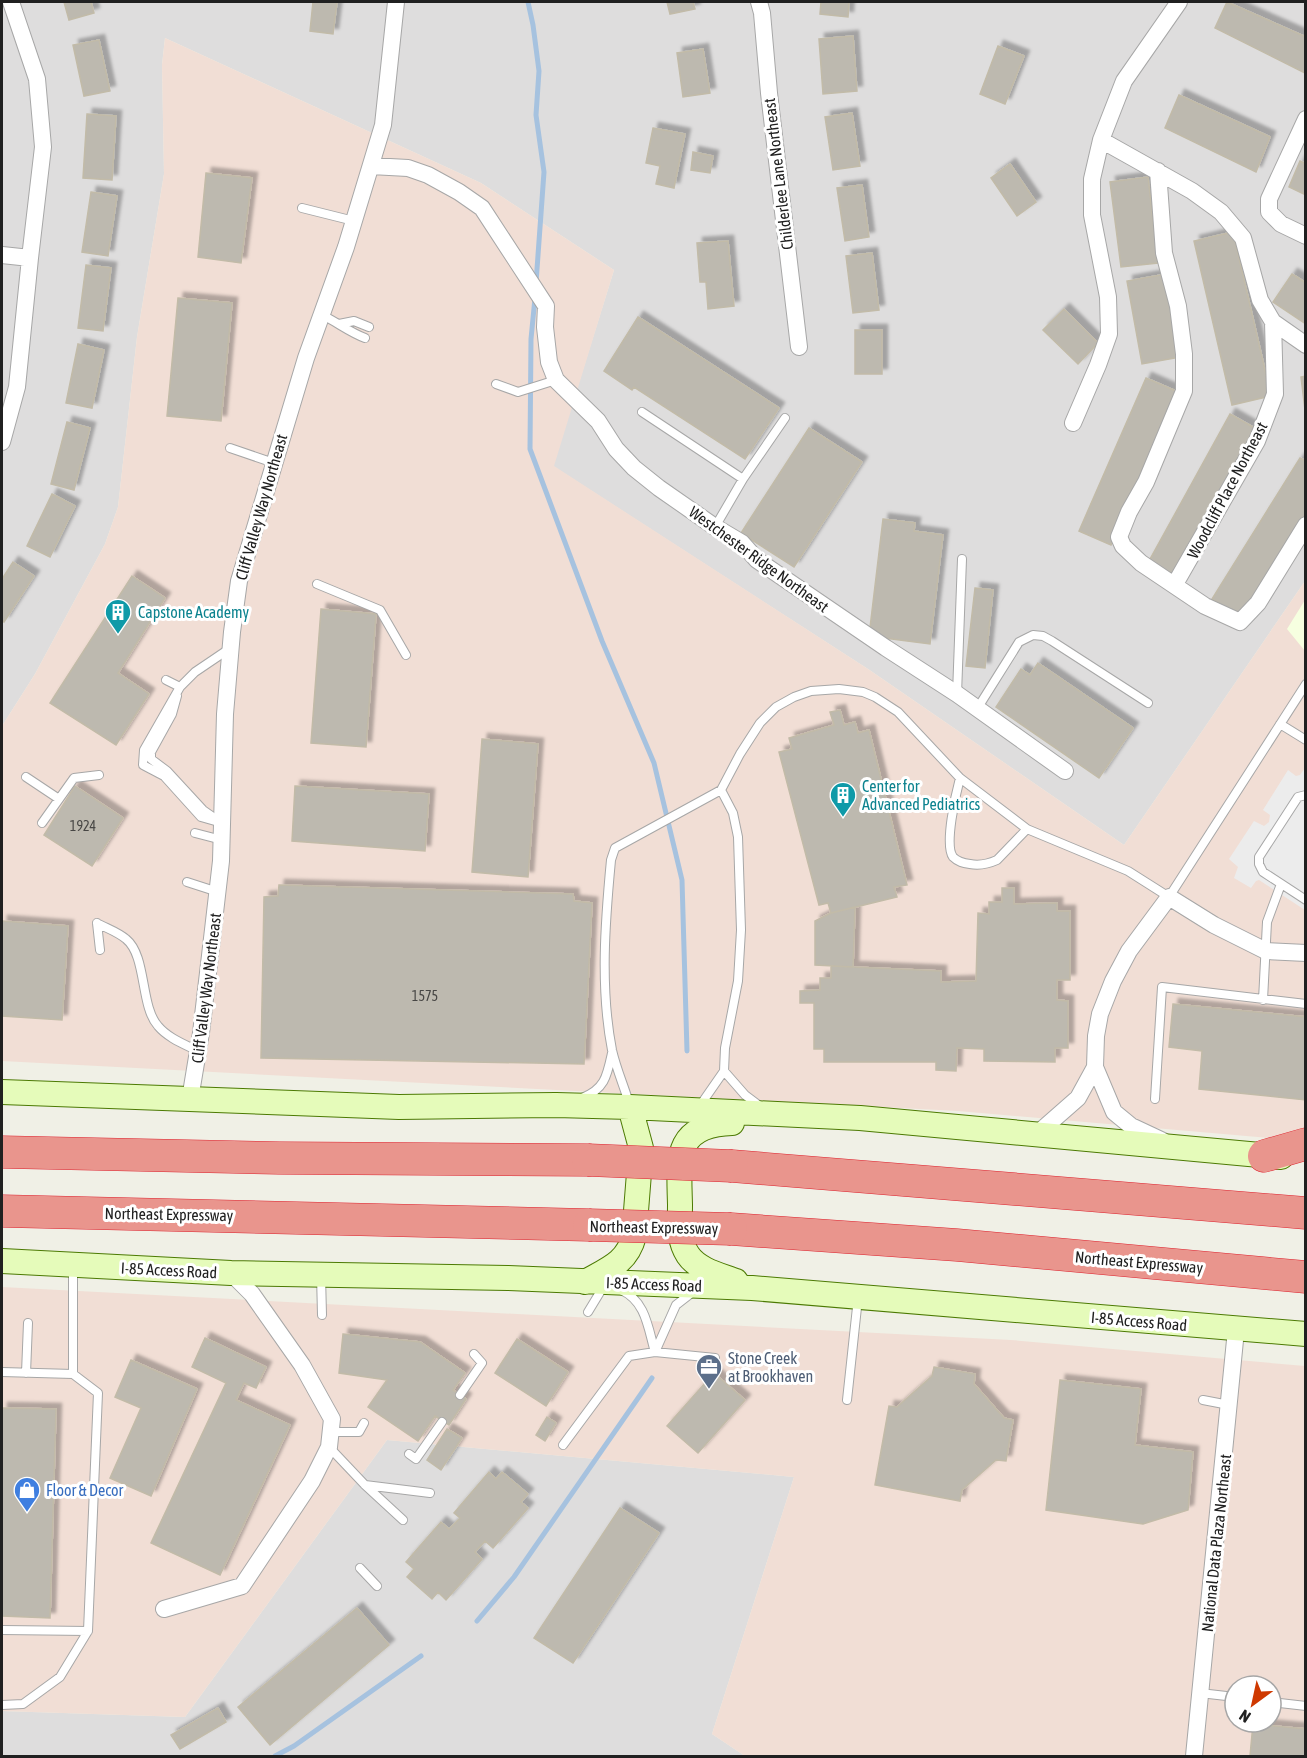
<svg xmlns="http://www.w3.org/2000/svg" width="1307" height="1758" font-family="'Asap Condensed',sans-serif">
<defs>
<filter id="shadow"><feDropShadow dx="5.5" dy="-5.5" stdDeviation="1.5" flood-color="#0004"/></filter>
</defs>
<rect width="100%" height="100%" fill="#f0f0e6"/>
<path fill="#dedddd" d="M2,2H1305V581L1124,845L868,669L553,466L614,270L481,183L165,38L162,65L164,174L137,337L118,507L105,544L35,674L2,726Z
M387,1440L794,1477L712,1734L745,1756H2V1711L185,1717Z"/>
<path fill="#f1ded5" fill-rule="evenodd" d="M165,38L481,183L614,270L554,466L868,669L1124,845L1305,581V1141L958,1111L2,1061V726L35,674L105,544L118,507L137,337L164,174L162,65Z
M2,1287L1011,1340L1305,1366V1756H745L712,1734L794,1477L387,1440L185,1717L2,1711ZM1235,1686H1271V1722H1235Z"/>
<path fill="#f6ffe0" d="M1305,600L1306,651H1305L1287,629Z"/>
<path fill="#ececec" d="M1305,768V910L1259,880L1256,881L1251,888L1234,878L1238,867L1229,859L1254,821L1264,826L1269,822L1270,815L1263,810L1288,770L1296,776L1300,775Z"/>
<g fill="none" stroke-linecap="round" stroke-linejoin="round">
<path stroke="#a6c2df" stroke-width="5" d="M528,2L533,25L539,71L536,115L544,172L536,283
M535,298L531,339L530,449L602,641L654,763L682,880L687,1051
M477,1621L514,1577L652,1378
M275,1756L294,1746L421,1656"/>
</g>
<path fill="#bdb9af" stroke="#c2bba8" stroke-width="1.5" filter="url(#shadow)" d="M64,2H91L94,13L69,20Z
M313,2H337L333,34L310,31Z
M667,2H693L695,9L670,14Z
M821,2H849L848,17L820,14Z
M1227,2L1306,37L1305,73L1215,28Z
M853,36L857,91L823,94L819,39Z
M99,40L110,91L84,96L73,45Z
M998,46L1024,56L1005,104L980,94Z
M703,49L710,93L683,97L677,53Z
M1179,95L1270,137L1256,172L1165,128Z
M852,113L860,166L833,170L825,117Z
M87,114L116,116L112,180L83,178Z
M653,128L685,134L674,188L656,184L660,166L646,163Z
M693,152L713,156L710,173L691,170Z
M1300,161L1306,164V195L1289,187Z
M1010,164L1036,202L1017,216L991,178Z
M206,173L252,178L241,263L198,257Z
M1148,177L1158,263L1121,267L1110,182Z
M862,185L869,237L845,241L837,188Z
M91,192L117,196L108,256L82,252Z
M1233,232L1271,396L1232,405L1194,241Z
M728,241L734,306L708,309L706,282H700L697,243Z
M872,253L879,310L853,313L846,256Z
M86,265L111,268L103,331L78,328Z
M1166,274L1181,357L1142,364L1127,281Z
M1292,274L1306,283V324L1273,302Z
M178,298L232,303L221,421L167,416Z
M1064,309L1098,343L1078,364L1043,330Z
M638,317L779,408L745,459L634,387L632,390L604,371Z
M855,330H882V374H855Z
M78,344L104,350L92,408L66,403Z
M1306,376V418L1301,377Z
M1146,378L1178,392L1111,545L1079,531Z
M1230,414L1260,431L1178,577L1149,561Z
M67,422L90,428L74,490L51,484Z
M809,428L862,462L794,567L741,533Z
M1300,458L1306,461V516L1242,618L1212,599Z
M52,494L75,506L50,557L27,546Z
M883,519L915,523L914,531L943,535L930,644L869,636Z
M13,562L34,576L4,622L2,620V579Z
M132,576L165,598L118,673L149,694L116,745L50,703Z
M975,588L993,590L985,668L966,666Z
M321,609L376,614L366,747L311,743Z
M1038,663L1133,728L1099,778L996,707L1021,669L1030,675Z
M840,710L844,725L855,722L858,733L869,730L907,885L894,887L897,897L831,913L828,903L819,905L779,752L792,749L789,738L834,725L830,712Z
M482,739L538,744L528,877L472,872Z
M75,786L123,818L92,866L44,835Z
M295,786L429,794L425,851L292,841Z
M279,885L573,894L574,901L592,903L584,1064L261,1058L264,897L278,896Z
M1002,888H1014V904L1057,903V911H1070V980H1057V1000L1068,1001V1048H1055V1062L984,1061V1049L957,1048L956,1071L936,1070V1062H824V1049H814V1003H800V991L820,990V978H831V966L941,971V982L976,981L978,913L989,914V902H1002Z
M855,907L853,967L815,965V921L831,913Z
M2,921L68,926L62,1020L2,1016Z
M1173,1004L1306,1017V1100L1199,1089L1202,1051L1169,1047Z
M343,1334L420,1342L465,1373L453,1390L466,1399L449,1425L435,1416L418,1441L368,1407L387,1380L339,1373Z
M205,1338L266,1367L256,1388L244,1383L236,1400L290,1425L220,1575L151,1543L226,1383L192,1367Z
M517,1339L568,1372L546,1406L495,1373Z
M131,1360L197,1389L151,1496L110,1478L141,1408L115,1397Z
M934,1367L975,1374L974,1384L1004,1418L1013,1420L1006,1461L996,1460L962,1490L960,1501L875,1485L889,1406L897,1407L932,1376Z
M714,1373L745,1400L698,1453L667,1426Z
M1060,1380L1141,1389L1135,1445L1193,1452L1188,1510L1143,1524L1046,1510Z
M2,1408L56,1409L50,1618L2,1616Z
M547,1417L556,1423L545,1441L536,1435Z
M447,1429L462,1438L441,1470L427,1460Z
M489,1472L496,1479L502,1472L528,1494L521,1502L528,1508L493,1548L485,1541L475,1552L482,1559L446,1600L438,1592L432,1599L407,1577L414,1569L406,1562L441,1522L449,1529L460,1518L454,1513Z
M620,1508L659,1533L573,1663L534,1638Z
M357,1608L389,1645L270,1745L238,1707Z
M218,1708L226,1722L180,1749L171,1735Z
M1253,1724L1306,1729V1756H1250Z"/>
<g fill="none" stroke-linecap="round" stroke-linejoin="round">
<g stroke="#a7a7a7" stroke-width="10">
<path id="service" d="M302,208L354,221
M322,315C337,322 349,332 365,338
M339,324L354,321L369,327
M496,384L518,392L556,380
M642,412L743,479
M230,448L274,463
M715,527L743,479L785,418
M317,584L380,610L406,655
M166,680L180,687
M957,694L962,559
M177,696L172,714L151,752V759L167,771L203,810L216,819
M977,709L1019,642L1033,635L1043,636L1052,641L1148,703
M1280,724L1306,740
M26,777L59,799
M960,778C956,793 944,845 953,857C958,862 963,863 970,864C980,866 988,864 997,860L1027,829
M1306,795L1298,797L1259,857V864L1263,872L1306,900
M42,823L74,778L99,775
M222,823L201,817L164,776L143,765L144,750L180,687L195,672L229,649
M195,833L222,840
M187,882L218,892
M97,923C106,928 118,932 126,939C147,956 140,1006 158,1026C168,1038 184,1044 198,1051
M97,923L100,950
M1263,1000L1267,922L1281,884
M724,1071L745,1095L761,1107
M582,1098C605,1089 607,1076 612,1053
M1155,1099L1162,987L1306,1004
M629,1103C624,1086 616,1068 612,1050C600,988 605,923 611,860L615,848L721,790
M699,1107L724,1071L725,1048L738,981L741,930L738,837L733,813L721,790L740,754L760,723L776,707L794,697L811,691L839,689L863,692L875,697L898,712L960,778L1027,829L1128,871L1169,897L1306,684
M321,1275L322,1315
M621,1290C646,1301 648,1328 655,1352
M588,1312L605,1284
M655,1352L676,1305L694,1291
M2,1372L73,1374V1268
M26,1373L28,1323
M460,1395L482,1363L474,1354
M847,1400L858,1298
M1203,1400L1229,1405
M331,1432H359L364,1423
M563,1445L629,1356L655,1352L715,1358
M329,1447L365,1485L403,1520
M409,1454L416,1459L442,1422
M365,1485L430,1493
M360,1568L377,1586
M2,1630L88,1631
M1200,1693L1235,1697
M1271,1702L1306,1706
M2,1705L23,1704L60,1677L88,1631L98,1393L73,1374"/>
</g>
<g stroke="#a7a7a7" stroke-width="18">
<path id="minor" d="M11,2L37,79L43,147L30,258
M759,2L762,13L769,93L799,347
M1306,119L1269,199V212L1281,224L1306,236
M1101,140L1192,191L1221,212L1243,238L1260,300L1273,322L1306,345
M371,166L408,168L428,175L459,192L482,208L546,306L545,327L549,362L556,380L598,421L616,449L634,468L659,488L715,527L742,543L757,560L886,648L957,694L1065,771
M1158,171L1164,253L1178,306L1184,354V391L1146,482L1129,512L1119,537L1123,546L1141,563L1205,606L1240,622L1258,603L1306,525
M2,255L30,258L17,387L2,442
M1073,423L1098,365L1109,334L1108,297L1092,215V179L1101,140L1124,81L1179,2
M1175,584L1257,441L1275,394L1273,322
M190,1099L201,1033L221,861L225,714L232,632L239,581L306,358L346,247L383,125L396,2
M1037,1134L1078,1098L1095,1067
M1163,1141L1131,1126L1114,1112L1095,1067L1096,1036L1100,1014L1113,981L1129,951L1169,897L1214,925L1266,951L1306,953
M164,1609L242,1586L312,1481L329,1447L332,1419L302,1365L252,1294L231,1273
M1194,1756L1236,1330"/>
</g>
<g stroke="#4c7a03" stroke-width="26">
<path id="secondary" d="M2,1092L399,1107L556,1105L630,1107L860,1118L1281,1157
M732,1123C673,1125 679,1160 680,1205C680,1223 678,1240 688,1255C698,1270 720,1275 736,1281
M2,1261L231,1273L508,1278L752,1288L1306,1334
M585,1282C608,1269 627,1263 634,1236L641,1148L630,1107"/>
</g>
<g stroke="#de232f" stroke-width="33">
<path id="motorway" d="M2,1152L279,1158L588,1160
M1264,1156L1306,1144
M732,1166L1306,1213
M2,1211L589,1225
M731,1229L957,1245L1306,1277"/>
</g>
<use href="#service" stroke="#fff" stroke-width="8"/>
<use href="#minor" stroke="#fff" stroke-width="16"/>
<use href="#secondary" stroke="#e5fbba" stroke-width="24"/>
<use href="#motorway" stroke="#e9958d" stroke-width="32"/>
<g stroke="#de232f" stroke-width="33" stroke-linecap="butt">
<path id="motorway-bridge" d="M588,1160L732,1166
M589,1225L731,1229"/>
</g>
<use href="#motorway-bridge" stroke="#e9958d" stroke-width="32"/>
</g>
<defs>
<g id="building-pin" transform="scale(1.35)"><path d="M0 17L-7.5 6A9.5 9.5 0 1 1 7.5 6Z" fill="#0f9aa8" stroke="#fff"/><path d="M-4-6H4V6H1V3H-1V6H-4ZM-2.5-4.3h1.7v1.8h-1.7ZM.8-4.3h1.7v1.8H.8ZM-2.5-1h1.7V.8h-1.7ZM.8-1h1.7V.8H.8Z" fill="#fff"/></g>
<g id="office-pin" transform="scale(1.35)"><path d="M0 17L-7.5 6A9.5 9.5 0 1 1 7.5 6Z" fill="#5c6f8a" stroke="#fff"/><path d="M-6-3h4V-5.5h4V-3h4V5H-6ZM-1-4.5V-3h2v-1.5ZM-6 0V1H6V0Z" fill="#fff"/></g>
<g id="shop-pin" transform="scale(1.35)"><path d="M0 17L-7.5 6A9.5 9.5 0 1 1 7.5 6Z" fill="#3f7fe0" stroke="#fff"/><path d="M-5-2.5h2.3a2.7 3.5 0 0 1 5.4 0H5L5.5 6h-11ZM-1.5-2.5h3a1.5 2.3 0 0 0-3 0Z" fill="#fff"/></g>
</defs>
<g fill-rule="evenodd">
<use href="#building-pin" x="118" y="612"/>
<use href="#building-pin" x="843" y="795"/>
<use href="#office-pin" x="709" y="1367"/>
<use href="#shop-pin" x="27" y="1490"/>
</g>
<g text-anchor="middle" stroke-width="6" stroke-linejoin="round" paint-order="stroke">
<g font-size="14" fill="#474644">
<text x="83" y="831">1924</text>
<text x="425" y="1001">1575</text>
</g>
<g font-size="16" fill="#202020" stroke="#fff">
<text transform="translate(778 174) rotate(-97)" y="6">Childerlee Lane Northeast</text>
<text transform="translate(1227 490) rotate(-62)" y="6">Woodcliff Place Northeast</text>
<text transform="translate(261 507) rotate(-74)" y="6">Cliff Valley Way Northeast</text>
<text transform="translate(759 559) rotate(36)" y="6">Westchester Ridge Northeast</text>
<text transform="translate(206 988) rotate(-83)" y="6">Cliff Valley Way Northeast</text>
<text transform="translate(169 1214) rotate(1)" y="6">Northeast Expressway</text>
<text transform="translate(654 1227) rotate(1)" y="6">Northeast Expressway</text>
<text transform="translate(1139 1262) rotate(5)" y="6">Northeast Expressway</text>
<text transform="translate(169 1270) rotate(3)" y="6">I-85 Access Road</text>
<text transform="translate(654 1284) rotate(2)" y="6">I-85 Access Road</text>
<text transform="translate(1139 1321) rotate(5)" y="6">I-85 Access Road</text>
<text transform="translate(1216 1543) rotate(-84)" y="6">National Data Plaza Northeast</text>
</g>
<g font-size="16" fill="#0d838f" stroke="#fff" text-anchor="start">
<text x="138" y="618">Capstone Academy</text>
<text x="862" y="792">Center for<tspan x="862" dy="18">Advanced Pediatrics</tspan></text>
</g>
<g font-size="16" fill="#4e5e75" stroke="#fff" text-anchor="start">
<text x="728" y="1364">Stone Creek<tspan x="728" dy="18">at Brookhaven</tspan></text>
</g>
<g font-size="16" fill="#366cbe" stroke="#fff" text-anchor="start">
<text x="46" y="1496">Floor &amp; Decor</text>
</g>
</g>
<rect width="1307" height="1758" fill="none" stroke="#202020" stroke-width="6"/>
<g transform="translate(1253 1704) rotate(213)"><circle r="28" fill="#ffffff" stroke="#a6a6a6" stroke-width="1.5"/>
<path d="M0-4.5L10 22L0 15L-10 22Z" fill="#cf3900"/>
<text y="-9" font-size="16" font-weight="bold" text-anchor="middle" fill="#202020">N</text>
</g>
</svg>
